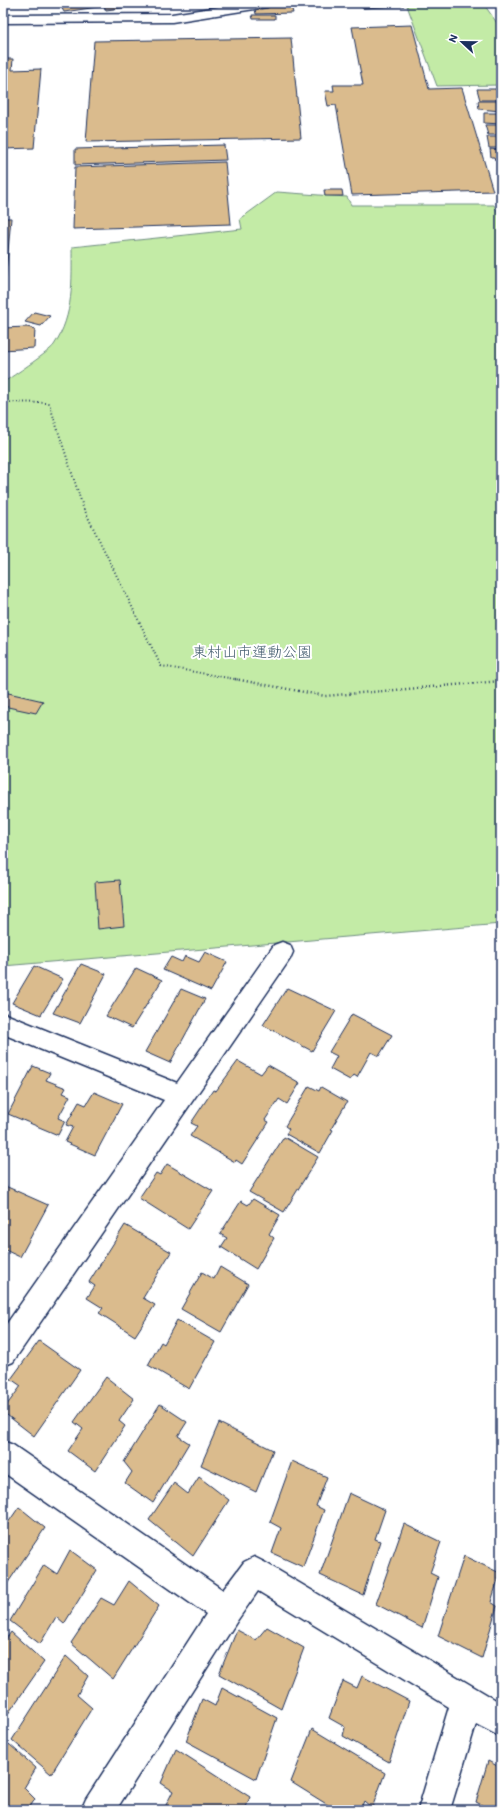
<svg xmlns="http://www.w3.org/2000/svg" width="504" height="1813" font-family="Itim,'Klee One',sans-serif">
<rect width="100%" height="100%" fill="#fff"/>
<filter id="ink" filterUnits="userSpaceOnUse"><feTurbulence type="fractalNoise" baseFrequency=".025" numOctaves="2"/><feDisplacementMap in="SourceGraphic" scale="8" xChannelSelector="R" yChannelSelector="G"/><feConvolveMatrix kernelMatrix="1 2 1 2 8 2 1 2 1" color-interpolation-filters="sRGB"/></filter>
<g filter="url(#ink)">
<path fill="#c3eba6" stroke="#6f8d82" d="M406,3H483L497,23H501V85L437,86Z
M277,192L347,197L351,205H494L501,219V924L3,966V380H7C17,373 49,352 54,345C74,315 72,281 72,247L242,229L240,219Z"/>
<path fill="#dabb8d" stroke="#1b2f5e" d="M59,3H134L136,6L106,10L104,6L64,12Z
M360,3H403L404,6L362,8Z
M269,6H291L293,13L256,14L255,9Z
M252,15H275V19H253Z
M412,25L429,89L462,88L493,191L352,195L336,105L328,106L325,91H334L333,85H363L352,27Z
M291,38L301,138L86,142L94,41Z
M3,59H13L12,70L41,69L34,148L3,149Z
M477,89H501V100H480Z
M478,101H501V111L479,109Z
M484,113H501V124L484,123Z
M485,125H501V135H488Z
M487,137H501V148H489Z
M224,145L226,160L75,165V149Z
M490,149L501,150V160H495L494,157H491Z
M225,162L231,224L73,229L75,167Z
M324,190H342L343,196H325Z
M3,218H11L3,307Z
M34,312L50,316L41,326L25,322Z
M27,327L35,329L34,348L3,350V328Z
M4,692L43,701L36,713L3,706Z
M120,880L124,926L98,929L95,882Z
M205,952L227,962L211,991L163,970L171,957L182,962L185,956L199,962Z
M81,964L106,974L80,1023L53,1013Z
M34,966L63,979L41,1015L12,1003Z
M136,968L162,980L132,1028L106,1016Z
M287,988L336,1011L312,1051L263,1025Z
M181,989L205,999L170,1063L145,1052Z
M352,1014L392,1035L379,1056L371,1052L357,1077L354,1075L350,1080L330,1069L337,1056L329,1052Z
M238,1061L261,1074L268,1065L300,1083L287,1104L279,1099L265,1120L269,1122L242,1164L236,1160L235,1162L190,1136L197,1126L191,1123L213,1090L216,1091Z
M33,1066L50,1073L46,1080L66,1088L63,1093L70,1096L58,1118L65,1121L58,1135L8,1114Z
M309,1086L319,1091L321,1087L347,1102L331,1129L333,1130L320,1153L286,1134L289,1129L285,1126Z
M94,1092L122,1104L95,1155L65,1142L73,1127L66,1125L79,1102L86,1105Z
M284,1137L318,1157L284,1212L249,1192Z
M167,1164L213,1191L188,1229L139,1198L156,1173L160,1175Z
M3,1185L48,1205L20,1257L3,1249Z
M253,1199L280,1215L269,1234L274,1238L256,1269L221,1247L227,1238L220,1234L241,1201L248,1205Z
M125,1225L171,1252L143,1298L155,1305L135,1336L99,1313L103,1308L87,1298L95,1286L89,1282Z
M220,1267L248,1284L221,1332L181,1309L202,1272L214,1279Z
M177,1320L215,1342L189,1389L148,1365L161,1342L164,1344Z
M39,1341L80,1370L34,1436L3,1412V1410L21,1386L11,1379Z
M106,1377L134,1399L119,1421L125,1426L95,1471L68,1451L83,1429L74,1422Z
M160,1404L187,1422L178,1436L189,1443L153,1503L125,1483L132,1472L124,1462Z
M219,1423L273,1450L256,1492L201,1465Z
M292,1461L327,1477L316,1506L324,1510L303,1567L272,1553L281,1528L270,1522Z
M199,1477L229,1500L193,1556L149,1520L174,1483L188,1494Z
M349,1493L385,1510L375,1539L380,1541L363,1595L320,1575Z
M19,1507L45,1528L3,1590V1530Z
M404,1524L441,1542L430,1573L438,1577L422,1628L376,1604Z
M70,1550L97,1570L64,1624L56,1617L40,1644L10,1621L44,1565L57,1574Z
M464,1556L500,1573L491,1602L497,1606L482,1658L438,1636Z
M129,1581L159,1606L113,1679L71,1643L101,1598L114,1605Z
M267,1627L304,1648L281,1709L219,1674L237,1630L256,1640Z
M11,1632L44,1662L3,1721V1643Z
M66,1656L88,1676L77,1695L92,1708L51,1774L12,1740Z
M362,1676L409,1701L389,1762L343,1736L345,1727L329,1718L343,1681L357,1688Z
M222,1688L277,1718L256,1779L186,1741L202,1699L215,1706Z
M312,1729L385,1773L372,1808L364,1801L360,1810H336L291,1782Z
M9,1744L36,1768L24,1788L35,1799L28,1810H3V1754Z
M176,1749L250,1797L245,1810H169L165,1807L173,1791L161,1783Z
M488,1761L501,1768V1810H491L476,1802Z"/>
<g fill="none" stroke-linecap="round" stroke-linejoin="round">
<g stroke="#1b2f5e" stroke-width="3">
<path id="minor" d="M245,3H273L267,7L172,22L3,23V15L172,14Z
M282,942L290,945L293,952L290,959L13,1362L3,1366V1329L164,1100L3,1034V1013L177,1083L274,945Z
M3,1441L13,1445L223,1590L244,1562L254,1557L264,1562L501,1703V1737L476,1724L450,1810H418L449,1707L258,1591L237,1621L116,1810H81L86,1799L206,1614L3,1472Z"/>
</g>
<path stroke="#1b2f5e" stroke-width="2" stroke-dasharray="1 2.5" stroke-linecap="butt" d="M3,402L49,403L83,507L161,666L240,680"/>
<path stroke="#1b2f5e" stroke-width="2.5" stroke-dasharray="1 3" stroke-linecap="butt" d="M235,679L325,696L501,681"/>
<use href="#minor" fill="#fff" fill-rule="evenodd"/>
</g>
</g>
<g text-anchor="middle" stroke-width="4" stroke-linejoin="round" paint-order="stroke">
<g font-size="15" fill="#455e70" stroke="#fff">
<text x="252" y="657">東村山市運動公園</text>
</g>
</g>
<rect width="504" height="1813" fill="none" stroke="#fff" stroke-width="16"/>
<rect x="8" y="8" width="488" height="1797" fill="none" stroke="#1b2f5e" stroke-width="1.5" filter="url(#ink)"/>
<g transform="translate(462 42) rotate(292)" stroke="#ffffff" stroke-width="3" paint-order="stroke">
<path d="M0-3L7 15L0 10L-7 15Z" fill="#1b2f5e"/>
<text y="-6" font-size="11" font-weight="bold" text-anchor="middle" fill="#1b2f5e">N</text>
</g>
</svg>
